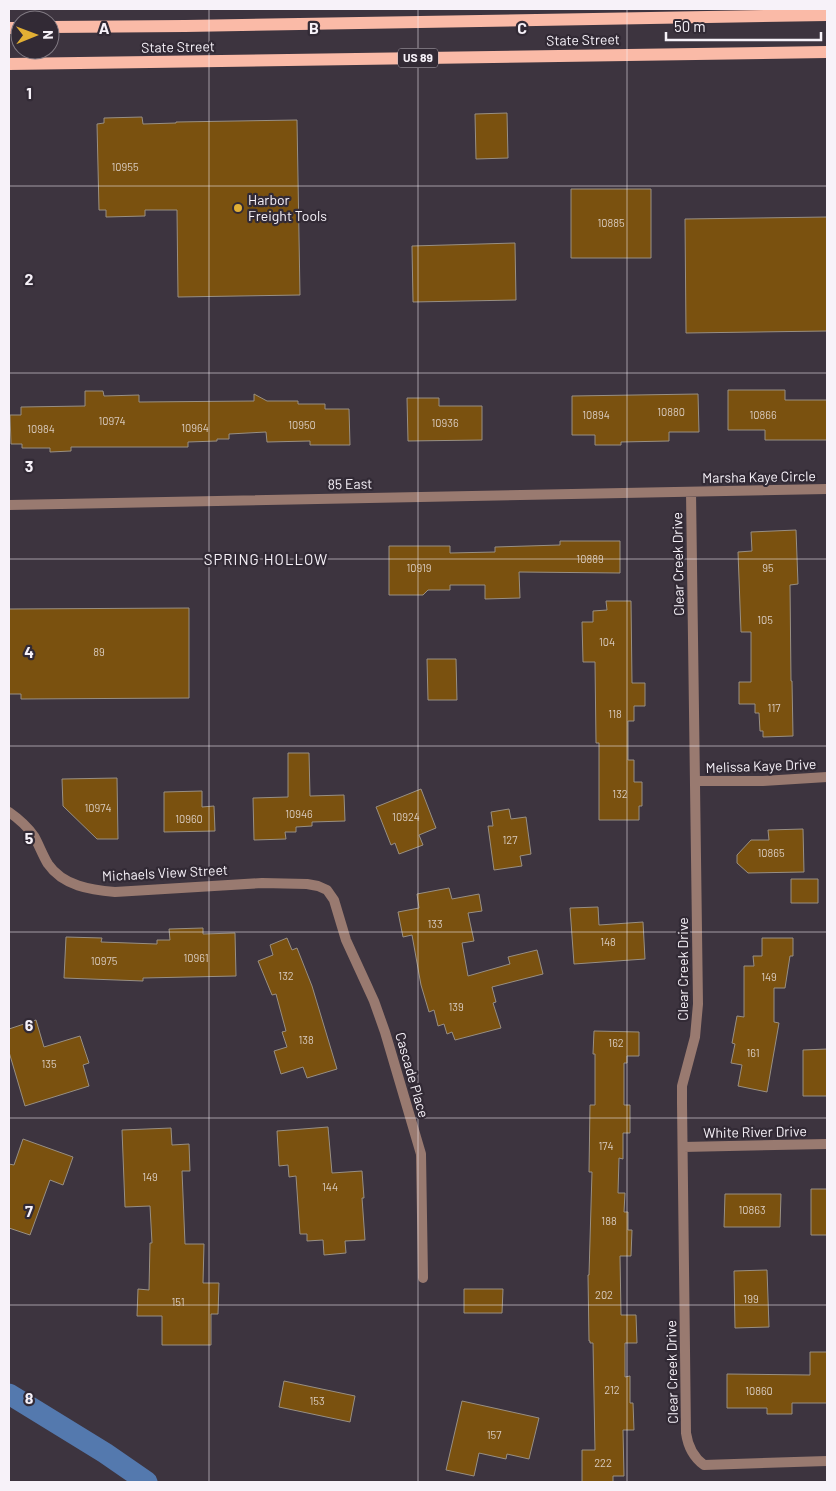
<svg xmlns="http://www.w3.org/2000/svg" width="836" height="1491" font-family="Barlow,sans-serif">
<rect width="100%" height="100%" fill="#3d343f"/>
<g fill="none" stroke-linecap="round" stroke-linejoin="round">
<path stroke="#5479ae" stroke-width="21" d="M9,1394L105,1453L147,1482"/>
</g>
<path fill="#7a510f" stroke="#988f83" d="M507,113L508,158L476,159L475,114Z
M142,117L143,124L176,123V122L297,120L300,295L178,297L177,210H145V216L106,217V210H99L97,124L104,123V118Z
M571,189H651V258H571Z
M827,217V331L686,333L685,219Z
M515,243L516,300L413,302L412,246Z
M728,390H785V400H827V440H765V430H728Z
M85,391H103L104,396L139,395V402L254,401V394L267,401H298V404H325V409H349L350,445H310V441L267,442L266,432L229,434V439H217V441L188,442V447H71V451L50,452V448H22V444H11L10,415H21V407L85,406Z
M698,394L699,432H669V441L621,442V445H595V435H572V396Z
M407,398H439V406H482V440L408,441Z
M796,530L798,584L790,585L791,681H792L793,736L763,737V731H760L759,713H755V704H739V682H751V632H741L738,552L752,551L751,532Z
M560,541H620V573L519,572L520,598L485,599V585H450V590H428L423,595H389V546H450V553L495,552V547L560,545Z
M606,601H631L632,683H645V706H634V721H628V760H634V782H642V806H639V820H599V743H596L595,662H583L582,622H593V611L607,610Z
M189,608V698L21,699V694H9V609Z
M427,659H456L457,700H428Z
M288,753H309L310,796L344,795L345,821L312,822V826L296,827V832H285L286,839L254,840L253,798L288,797Z
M117,778L118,839H97L63,806L62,779Z
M421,789L436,828L419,835L423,845L399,854L395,843L391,845L376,807Z
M202,791V807L214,806L215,831L164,832V792Z
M509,809L511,819L526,817L531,854L520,856L522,866L494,870L488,826H493L491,812Z
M803,829L804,872L748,873L737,863V855L751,840H769L768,830Z
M791,879H818V903H791Z
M449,888L452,899L479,894L482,911L468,913L474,941L462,943L468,976L510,964L508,957L537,950L543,974L492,987L496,1002L493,1003L501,1028L455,1040L452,1032L447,1034L444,1024L438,1026L434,1010L429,1012L421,985L412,935L403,937L398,912L419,908L417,894Z
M598,907L599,925L643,922L645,959L574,964L570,908Z
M203,928V934L235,933L236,976L143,978V981L64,978L66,937L102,938L101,942L157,944V940H170L169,929Z
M287,938L292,950L297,948L312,986L337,1069L307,1078L303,1067L281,1074L274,1051L287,1047L282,1032L286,1031L276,994L272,995L258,961L273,955L270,945Z
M762,938H793V956H790L785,988H774V1022L779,1023L767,1092L738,1086L742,1065L731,1063L735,1044L732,1043L737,1016L744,1017V966H754L753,956H762Z
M36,1020L44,1047L80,1036L89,1063L83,1065L89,1086L25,1106L9,1052V1029Z
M594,1031L639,1032V1056H627V1063H624V1105H630V1133H623V1159L619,1158L618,1193H625L624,1212H628V1230H632L631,1256H620L621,1315H636L637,1343H625V1377L630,1376V1403H633L634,1430H623L624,1476H613V1482H582V1450H595L593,1343H590V1341H589L588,1275H589L592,1172H589L590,1105H595V1054H593Z
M827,1049V1096H803V1050Z
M328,1127L332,1173L362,1171L364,1198H362L365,1240L345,1241L346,1253L324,1255L323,1240L307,1241V1234H300L296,1176L289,1177L288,1165L279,1166L277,1131Z
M171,1128L172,1145L189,1144L190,1171H182L185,1244H204L203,1283H219L218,1314H211V1345H162V1316H137L138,1289L149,1290L150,1243H152L150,1206L125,1207L122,1130Z
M23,1139L73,1157L63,1185L50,1180L30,1235L9,1228V1164L14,1165Z
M811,1189H827V1235H811Z
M725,1194H781L780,1227H724Z
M767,1270L769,1327L735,1328L734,1271Z
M464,1289H503L502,1313H464Z
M810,1352H827V1403H792V1414H767V1408H727V1374L810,1375Z
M284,1381L355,1396L350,1422L279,1407Z
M462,1401L539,1418L529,1459L507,1454L506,1459L479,1453L474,1476L446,1470Z"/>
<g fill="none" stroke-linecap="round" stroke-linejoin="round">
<path stroke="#997a70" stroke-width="10" d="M691,492L698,1004L695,1037L682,1086V1103L686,1433C688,1447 693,1457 704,1465L827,1461
M9,505L827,489
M695,781H763L827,777
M9,812C19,819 27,826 34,836C39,845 43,856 48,864C63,886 91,890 115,892L262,883L307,884L318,886L327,890L334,900L346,940L374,1001L385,1032L421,1154L423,1278
M683,1147L827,1144"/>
<path stroke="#fabaa7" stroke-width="12" d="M50,27L185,26L827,15
M9,28H20
M9,64L827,52"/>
</g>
<path fill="none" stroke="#f7f2f9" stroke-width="1" stroke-opacity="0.55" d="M209,9V1482M418,9V1482M627,9V1482M9,186H827M9,373H827M9,559H827M9,746H827M9,932H827M9,1118H827M9,1305H827"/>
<circle fill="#e2af34" stroke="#322a35" stroke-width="2" cx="238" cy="208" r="5"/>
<g text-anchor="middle" stroke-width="4.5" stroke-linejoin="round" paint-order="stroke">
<g font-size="11" fill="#d8cabe">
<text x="125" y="171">10955</text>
<text x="611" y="227">10885</text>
<text x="671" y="416">10880</text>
<text x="596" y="419">10894</text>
<text x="763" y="419">10866</text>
<text x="112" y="425">10974</text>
<text x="445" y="427">10936</text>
<text x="302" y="429">10950</text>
<text x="195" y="432">10964</text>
<text x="41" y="433">10984</text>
<text x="590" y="563">10889</text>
<text x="419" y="572">10919</text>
<text x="768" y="572">95</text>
<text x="765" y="624">105</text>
<text x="607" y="646">104</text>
<text x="99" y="656">89</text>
<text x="774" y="712">117</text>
<text x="615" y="718">118</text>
<text x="620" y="798">132</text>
<text x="98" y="812">10974</text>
<text x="299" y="818">10946</text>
<text x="406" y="821">10924</text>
<text x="189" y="823">10960</text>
<text x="510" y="844">127</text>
<text x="771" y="857">10865</text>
<text x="435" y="928">133</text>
<text x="608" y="946">148</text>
<text x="196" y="962">10961</text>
<text x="104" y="965">10975</text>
<text x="286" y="980">132</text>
<text x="769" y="981">149</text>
<text x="456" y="1011">139</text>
<text x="306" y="1044">138</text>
<text x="616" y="1047">162</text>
<text x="753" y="1057">161</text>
<text x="49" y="1068">135</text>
<text x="606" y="1150">174</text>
<text x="150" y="1181">149</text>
<text x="330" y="1191">144</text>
<text x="752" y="1214">10863</text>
<text x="609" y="1225">188</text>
<text x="604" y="1299">202</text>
<text x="751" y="1303">199</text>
<text x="178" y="1306">151</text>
<text x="612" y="1394">212</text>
<text x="759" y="1395">10860</text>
<text x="317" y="1405">153</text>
<text x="494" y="1439">157</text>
<text x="603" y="1467">222</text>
</g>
<rect fill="#322a35" stroke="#bcb6be" stroke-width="1" x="398" y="48.5" width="40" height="19" rx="4"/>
<g font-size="12" font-weight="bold" fill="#f7f2f9">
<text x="418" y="62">US 89</text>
</g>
<g font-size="14" fill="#f7f2f9" stroke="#322a35">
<text transform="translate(583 40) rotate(-1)" y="5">State Street</text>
<text transform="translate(178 47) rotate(-1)" y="5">State Street</text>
<text transform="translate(759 477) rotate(-1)" y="5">Marsha Kaye Circle</text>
<text transform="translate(350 484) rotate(-1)" y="5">85 East</text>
<text transform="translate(678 564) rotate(-91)" y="5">Clear Creek Drive</text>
<text transform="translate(761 766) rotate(-2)" y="5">Melissa Kaye Drive</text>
<text transform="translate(165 873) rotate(-3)" y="5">Michaels View Street</text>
<text transform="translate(683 969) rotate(-90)" y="5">Clear Creek Drive</text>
<text transform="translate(412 1075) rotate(74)" y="5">Cascade Place</text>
<text transform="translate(755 1132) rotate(-1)" y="5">White River Drive</text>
<text transform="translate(672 1372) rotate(-91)" y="5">Clear Creek Drive</text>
</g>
<g font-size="14" fill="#f7f2f9" stroke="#322a35" text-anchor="start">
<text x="248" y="205">Harbor<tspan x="248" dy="16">Freight Tools</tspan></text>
</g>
<g font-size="15" letter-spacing="1" fill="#f7f2f9" stroke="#322a35">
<text x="266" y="565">SPRING HOLLOW</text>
</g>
</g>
<g font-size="16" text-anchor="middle" font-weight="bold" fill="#f7f2f9" stroke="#322a35" stroke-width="4.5" stroke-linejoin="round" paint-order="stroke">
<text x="104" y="34">A</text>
<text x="314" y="34">B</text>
<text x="522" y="34">C</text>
<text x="29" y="99">1</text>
<text x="29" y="285">2</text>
<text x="29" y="472">3</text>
<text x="29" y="658">4</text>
<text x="29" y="844">5</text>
<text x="29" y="1031">6</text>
<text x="29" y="1217">7</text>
<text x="29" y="1404">8</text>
</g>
<rect width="836" height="1491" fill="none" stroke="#f7f2f9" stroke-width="20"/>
<g transform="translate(35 35) rotate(89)"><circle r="24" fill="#322a35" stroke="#817a83"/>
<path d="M0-4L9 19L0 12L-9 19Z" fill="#e2af34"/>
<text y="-8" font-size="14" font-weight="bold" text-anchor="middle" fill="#f7f2f9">N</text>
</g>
<path d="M666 32v8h155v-8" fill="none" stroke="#f7f2f9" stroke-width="2.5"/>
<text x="674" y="32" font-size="15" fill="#f7f2f9" stroke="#322a35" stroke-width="4" paint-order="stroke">50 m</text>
</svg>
